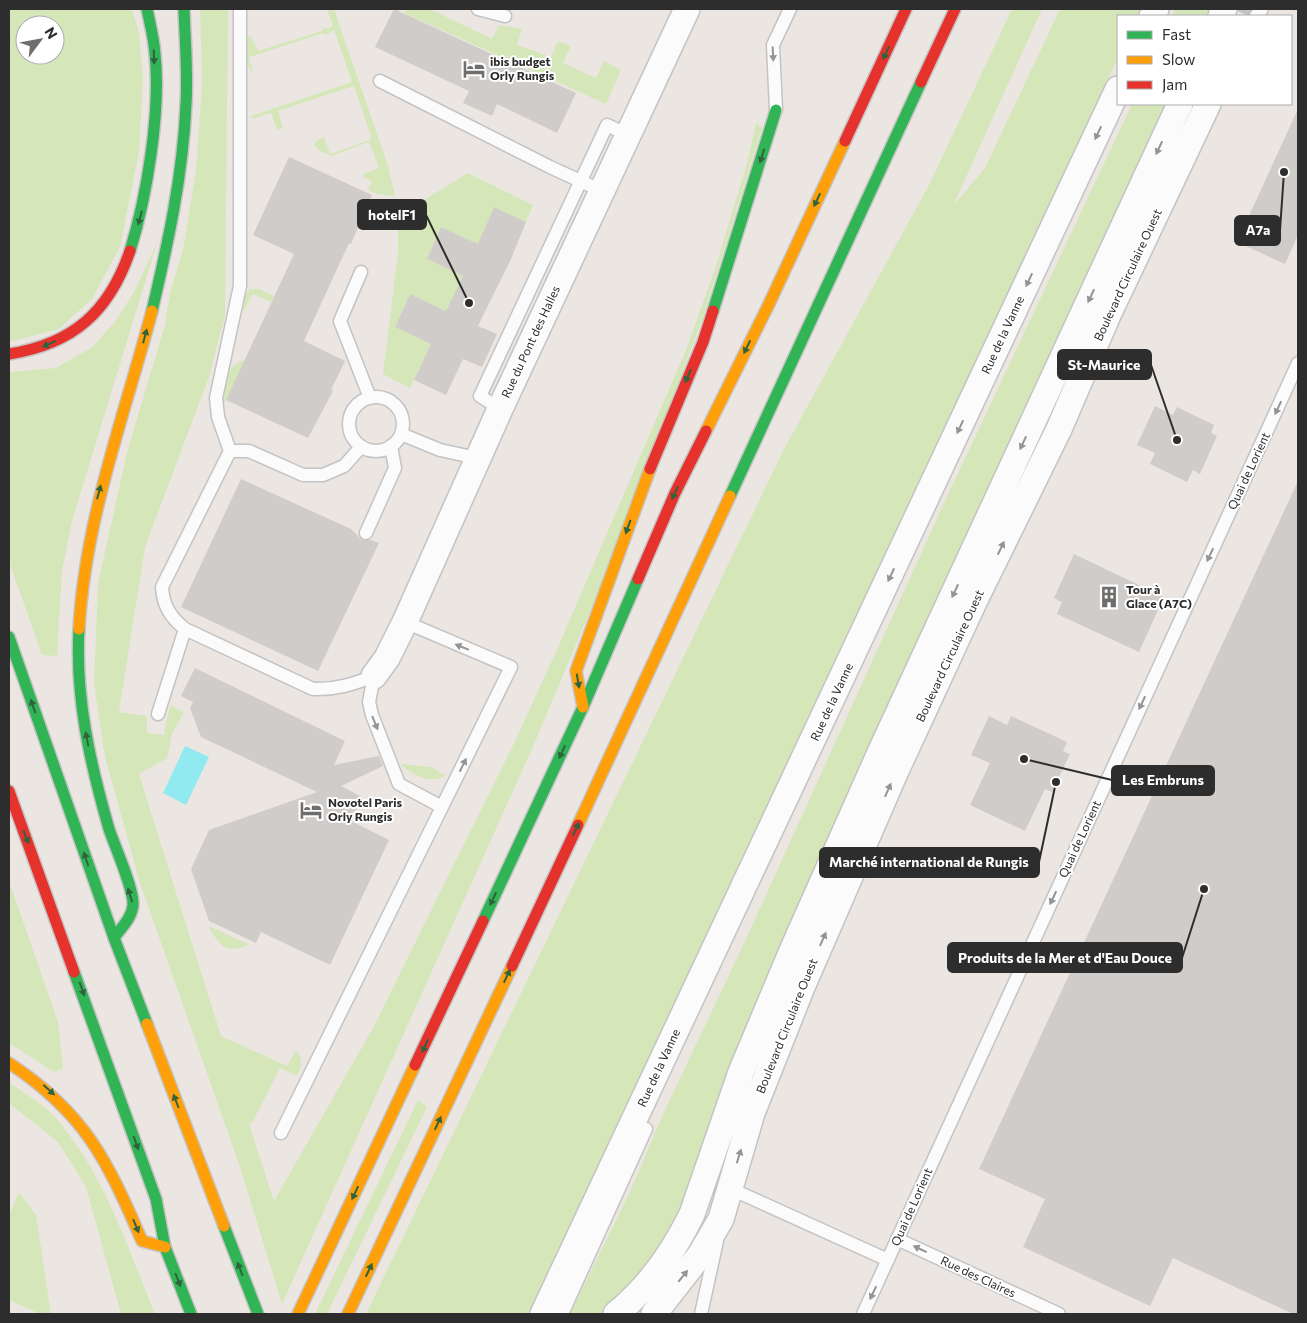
<svg xmlns="http://www.w3.org/2000/svg" width="1307" height="1323" font-family="Commissioner,sans-serif">
<rect width="100%" height="100%" fill="#ebe6e2"/>
<path fill="#d5e7b9" fill-rule="evenodd" d="M9,9H132L139,33L143,77L139,152L120,247L92,299L59,329L9,342ZM25,25H55V55H25Z
M200,9H228L225,315L209,377L145,547L119,712L147,716V733L164,735L170,705L184,712L172,734L167,758L139,774L221,1036L287,1066L296,1050C303,1057 302,1067 297,1076L280,1068L252,1123L249,1124L274,1201L373,1028L515,741L555,654L686,350L715,269L748,160L756,123L762,128L702,320L604,578L532,749L282,1304L240,1167L140,883L105,757L94,684L98,584L127,452L165,325L170,293L183,249L196,170L202,84Z
M327,9H334L387,163L395,196L377,194L368,190L372,182L364,177L363,174L379,168L369,142L331,156L320,151L314,145L317,140L324,137L330,154L370,140L371,136L354,86L278,111L283,128L277,130L271,113L252,119L251,116L352,82L334,30L327,35L323,33L249,57L253,73L246,64L247,39L250,35L258,51L322,31L324,27L328,29L333,26Z
M407,9H430L492,39L499,25L522,29L517,45L551,57L558,41L571,46L563,63L596,78L604,61L621,70L606,104L404,13Z
M1012,9H1042L953,206L985,168L1060,9H1141L1138,16H1118V58L528,1314H366L784,449L929,185Z
M1175,9H1211L1208,16H1172Z
M1132,104H1169L681,1214L659,1253L610,1307L600,1314H570L629,1194L665,1110L746,939L944,503Z
M468,173L533,205L526,222L494,207L478,244L441,227L427,259L463,276L446,311L410,294L395,327L431,344L410,388L383,374L398,253V216Z
M157,243L72,521L62,571L57,656L42,655L9,561V372L56,368L91,348L114,323L134,292Z
M250,289H260L274,296L271,302L253,294L243,312L244,297Z
M245,360L226,400L223,404C218,388 228,363 245,360Z
M400,764L431,767L446,776C427,784 415,776 400,764Z
M9,881L58,1022L63,1066L62,1069L54,1072L9,1043Z
M211,927L248,944L247,946C225,953 221,947 209,928Z
M9,1082C23,1093 43,1103 55,1117C104,1173 127,1246 155,1314H121L86,1187L58,1142L9,1103Z
M418,1100L427,1107L327,1314H315Z
M19,1192L36,1215L51,1314H40L9,1300V1216Z"/>
<path fill="#92eaf1" d="M185,746L209,757L186,805L163,793Z"/>
<path fill="#d0ccc9" d="M394,9L576,93L557,133L497,104L492,116L463,103L469,91L375,47Z
M1298,109V235L1285,264L1237,242Z
M289,157L372,195L351,244L349,243L304,341L345,361L331,390L333,391L308,438L226,400L294,254L253,235Z
M494,207L526,222L511,259L478,326L497,334L482,367L463,359L446,395L414,380L431,344L395,327L410,294L446,311L463,276L427,259L441,227L478,244Z
M1155,406L1173,415L1177,407L1214,425L1211,433L1217,436L1200,474L1193,470L1187,482L1150,464L1155,453L1137,445Z
M241,479L351,529L362,540H371L379,543L318,671L181,607Z
M1298,481V1314H1293L1173,1258L1150,1306L1023,1247L1045,1199L979,1169Z
M1074,554L1164,597L1139,652L1057,614L1062,602L1054,598Z
M195,668L345,741L334,765L379,756L383,766L341,786L362,797L351,821L389,840L330,965L261,932L256,943L209,921L191,869L209,830L317,792L201,737L190,708L193,702L181,696Z
M989,716L1007,725L1011,716L1067,742L1063,751L1070,754L1052,792L1045,789L1025,831L970,805L990,763L971,755Z"/>
<g fill="none" stroke-linecap="round" stroke-linejoin="round">
<path stroke="#c5c1be" stroke-width="25" stroke-dasharray="25 12" stroke-linecap="butt" d="M1249,16L1252,9"/>
<g stroke="#c4c3c3" stroke-width="15">
<path id="lane" d="M240,9V286L216,398L218,417L230,451H249L303,475H323L344,466L361,447
M478,9L505,16
M1256,16L1262,9
M380,81L550,167L602,191
M776,110L773,45L790,9
M361,272L340,321L370,398
M349 424a27 27 0 1 1 54 0a27 27 0 1 1-54 0Z
M500,409L480,396L607,125L628,135
M401,434L440,450L477,458
M230,451L162,587C163,605 170,617 185,629L313,689C335,690 354,684 374,676
M366,533L395,468L391,446
M374,676L369,702L372,715L399,784L442,807L511,667L405,622
M158,714L185,629
M281,1133L442,807
M729,1188L888,1260
M897,1239L1059,1314
M562,1314L646,1129
M701,1314L717,1241
M863,1314L1298,363"/>
</g>
<g stroke="#c4c3c3" stroke-width="28">
<path id="street" d="M1152,16L1156,9
M1221,16L1224,9
M374,676L387,658L405,622L500,409L687,9
M543,1314L1118,89
M616,1314C648,1288 674,1251 692,1214L741,1072L794,946L883,746L1180,104
M654,1314L700,1255L721,1219L752,1113L802,987L895,773L974,602L1059,429L1108,315L1208,104"/>
</g>
<g stroke="#c6c4c3" stroke-width="14">
<path id="fast" d="M130,251C147,196 161,111 155,54C154,39 150,24 147,9
M152,311C168,243 183,175 186,104C188,73 185,41 184,9
M713,311L776,110
M730,496L921,82
M79,629C75,697 90,763 109,829C115,847 134,889 133,905C132,918 121,928 114,938
M9,637L114,938L147,1024
M483,921L583,707L638,579
M74,972L156,1199L165,1247L191,1314
M224,1226L258,1314"/>
</g>
<g stroke="#c6c4c3" stroke-width="14">
<path id="slow" d="M706,431L769,304L845,141
M79,629C85,519 124,417 152,311
M583,707L576,671L650,469
M578,825L730,496
M147,1024L224,1226
M9,1063C85,1113 107,1160 142,1241L165,1247
M298,1314L415,1065
M348,1314L512,966"/>
</g>
<g stroke="#c6c4c3" stroke-width="14">
<path id="jam" d="M921,82L955,9
M845,141L906,9
M9,354C73,344 109,312 130,251
M650,469L703,342L713,311
M638,579L675,493L706,431
M9,791L74,972
M512,966L578,825
M415,1065L483,921"/>
</g>
<use href="#lane" stroke="#fcfbfb" stroke-width="12"/>
<use href="#street" stroke="#fcfbfb" stroke-width="25"/>
<use href="#fast" stroke="#30b455" stroke-width="11"/>
<use href="#slow" stroke="#ff9f0a" stroke-width="11"/>
<use href="#jam" stroke="#e5322d" stroke-width="11"/>
</g>
<defs><path id="oneway-solid" d="M-6-.8H1V-3.2L6.5 0L1 3.2V.8H-6Z" transform="scale(1.25)"/></defs>
<g fill="#2e633d">
<use href="#oneway-solid" transform="translate(886 53) rotate(115)"/>
<use href="#oneway-solid" transform="translate(154 57) rotate(88)"/>
<use href="#oneway-solid" transform="translate(762 156) rotate(107)"/>
<use href="#oneway-solid" transform="translate(817 200) rotate(115)"/>
<use href="#oneway-solid" transform="translate(140 218) rotate(105)"/>
<use href="#oneway-solid" transform="translate(145 336) rotate(-75)"/>
<use href="#oneway-solid" transform="translate(49 344) rotate(156)"/>
<use href="#oneway-solid" transform="translate(747 347) rotate(116)"/>
<use href="#oneway-solid" transform="translate(688 376) rotate(114)"/>
<use href="#oneway-solid" transform="translate(99 492) rotate(-75)"/>
<use href="#oneway-solid" transform="translate(675 493) rotate(115)"/>
<use href="#oneway-solid" transform="translate(628 527) rotate(110)"/>
<use href="#oneway-solid" transform="translate(578 681) rotate(80)"/>
<use href="#oneway-solid" transform="translate(33 706) rotate(-109)"/>
<use href="#oneway-solid" transform="translate(87 739) rotate(-101)"/>
<use href="#oneway-solid" transform="translate(562 752) rotate(115)"/>
<use href="#oneway-solid" transform="translate(576 829) rotate(-65)"/>
<use href="#oneway-solid" transform="translate(26 837) rotate(69)"/>
<use href="#oneway-solid" transform="translate(86 859) rotate(-109)"/>
<use href="#oneway-solid" transform="translate(130 895) rotate(-107)"/>
<use href="#oneway-solid" transform="translate(493 899) rotate(115)"/>
<use href="#oneway-solid" transform="translate(507 976) rotate(-65)"/>
<use href="#oneway-solid" transform="translate(82 989) rotate(70)"/>
<use href="#oneway-solid" transform="translate(425 1046) rotate(115)"/>
<use href="#oneway-solid" transform="translate(49 1090) rotate(42)"/>
<use href="#oneway-solid" transform="translate(176 1101) rotate(-111)"/>
<use href="#oneway-solid" transform="translate(438 1123) rotate(-65)"/>
<use href="#oneway-solid" transform="translate(136 1143) rotate(70)"/>
<use href="#oneway-solid" transform="translate(355 1193) rotate(115)"/>
<use href="#oneway-solid" transform="translate(136 1226) rotate(67)"/>
<use href="#oneway-solid" transform="translate(240 1269) rotate(-111)"/>
<use href="#oneway-solid" transform="translate(369 1270) rotate(-65)"/>
<use href="#oneway-solid" transform="translate(178 1280) rotate(69)"/>
</g>
<g fill="#949494">
<use href="#oneway-solid" transform="translate(773 54) rotate(87)"/>
<use href="#oneway-solid" transform="translate(1098 133) rotate(115)"/>
<use href="#oneway-solid" transform="translate(1159 148) rotate(115)"/>
<use href="#oneway-solid" transform="translate(1029 280) rotate(115)"/>
<use href="#oneway-solid" transform="translate(1091 296) rotate(115)"/>
<use href="#oneway-solid" transform="translate(1278 408) rotate(115)"/>
<use href="#oneway-solid" transform="translate(960 427) rotate(115)"/>
<use href="#oneway-solid" transform="translate(1023 443) rotate(115)"/>
<use href="#oneway-solid" transform="translate(1001 548) rotate(-64)"/>
<use href="#oneway-solid" transform="translate(1210 555) rotate(115)"/>
<use href="#oneway-solid" transform="translate(891 575) rotate(115)"/>
<use href="#oneway-solid" transform="translate(955 591) rotate(115)"/>
<use href="#oneway-solid" transform="translate(462 647) rotate(-158)"/>
<use href="#oneway-solid" transform="translate(1142 703) rotate(115)"/>
<use href="#oneway-solid" transform="translate(375 723) rotate(68)"/>
<use href="#oneway-solid" transform="translate(463 765) rotate(-64)"/>
<use href="#oneway-solid" transform="translate(888 790) rotate(-66)"/>
<use href="#oneway-solid" transform="translate(1053 898) rotate(115)"/>
<use href="#oneway-solid" transform="translate(823 939) rotate(-66)"/>
<use href="#oneway-solid" transform="translate(739 1156) rotate(-73)"/>
<use href="#oneway-solid" transform="translate(920 1249) rotate(-155)"/>
<use href="#oneway-solid" transform="translate(683 1276) rotate(-51)"/>
<use href="#oneway-solid" transform="translate(873 1293) rotate(115)"/>
</g>
<defs>
<g id="hotel-bare" transform="scale(1.725)"><path d="M-6-4.5h1.5V1H6V5H4.5V3h-9V5H-6ZM-4 0a1.8 1.8 0 1 1 3.6 0ZM.5 0V-2.5h3Q6-2.5 6 0Z" fill="#706e6c" stroke="#fff" stroke-width="2.5" paint-order="stroke"/></g>
<g id="building-bare" transform="scale(1.725)"><path d="M-4-6H4V6H1V3H-1V6H-4ZM-2.5-4.3h1.7v1.8h-1.7ZM.8-4.3h1.7v1.8H.8ZM-2.5-1h1.7V.8h-1.7ZM.8-1h1.7V.8H.8Z" fill="#706e6c" stroke="#fff" stroke-width="2.5" paint-order="stroke"/></g>
</defs>
<g fill-rule="evenodd">
<use href="#hotel-bare" x="474" y="69"/>
<use href="#building-bare" x="1109" y="597"/>
<use href="#hotel-bare" x="311" y="810"/>
</g>
<g text-anchor="middle" stroke-width="4" stroke-linejoin="round" paint-order="stroke">
<g font-size="12" font-weight="bold" fill="#2d2d2d" stroke="#fff" text-anchor="start">
<text x="490" y="66">ibis budget<tspan x="490" dy="14">Orly Rungis</tspan></text>
<text x="1126" y="594">Tour à<tspan x="1126" dy="14">Glace (A7C)</tspan></text>
<text x="328" y="807">Novotel Paris<tspan x="328" dy="14">Orly Rungis</tspan></text>
</g>
<g font-size="12" fill="#2d2d2d" stroke="#fff">
<text transform="translate(1128 275) rotate(-65)" y="4">Boulevard Circulaire Ouest</text>
<text transform="translate(1003 335) rotate(-65)" y="4">Rue de la Vanne</text>
<text transform="translate(531 342) rotate(-65)" y="4">Rue du Pont des Halles</text>
<text transform="translate(1249 471) rotate(-65)" y="4">Quai de Lorient</text>
<text transform="translate(950 656) rotate(-65)" y="4">Boulevard Circulaire Ouest</text>
<text transform="translate(832 702) rotate(-65)" y="4">Rue de la Vanne</text>
<text transform="translate(1080 839) rotate(-65)" y="4">Quai de Lorient</text>
<text transform="translate(787 1026) rotate(-68)" y="4">Boulevard Circulaire Ouest</text>
<text transform="translate(659 1068) rotate(-65)" y="4">Rue de la Vanne</text>
<text transform="translate(912 1207) rotate(-66)" y="4">Quai de Lorient</text>
<text transform="translate(978 1277) rotate(25)" y="4">Rue des Claires</text>
</g>
</g>
<path fill="none" stroke="#2d2d2d" stroke-width="2" d="M469 303L426 215M1284 172L1280 230M1177 440L1151 365M1024 759L1112 780M1056 782L1039 862M1204 889L1182 958"/>
<g fill="#2d2d2d" stroke="#fff" stroke-width="2">
<circle cx="469" cy="303" r="5"/>
<circle cx="1284" cy="172" r="5"/>
<circle cx="1177" cy="440" r="5"/>
<circle cx="1024" cy="759" r="5"/>
<circle cx="1056" cy="782" r="5"/>
<circle cx="1204" cy="889" r="5"/>
</g>
<g fill="#2d2d2d" stroke="#2d2d2d" stroke-width="2">
<rect x="358" y="200" width="68" height="29" rx="5"/>
<rect x="1235" y="216" width="45" height="29" rx="5"/>
<rect x="1058" y="350" width="93" height="29" rx="5"/>
<rect x="1112" y="766" width="102" height="29" rx="5"/>
<rect x="820" y="848" width="219" height="29" rx="5"/>
<rect x="948" y="943" width="234" height="29" rx="5"/>
</g>
<g font-size="14" text-anchor="middle" font-weight="bold" fill="#fff">
<text x="392" y="220">hotelF1</text>
<text x="1258" y="235">A7a</text>
<text x="1104" y="370">St-Maurice</text>
<text x="1163" y="785">Les Embruns</text>
<text x="929" y="867">Marché international de Rungis</text>
<text x="1065" y="963">Produits de la Mer et d'Eau Douce</text>
</g>
<rect width="1307" height="1323" fill="none" stroke="#2d2d2d" stroke-width="20"/>
<rect x="1117" y="15" width="175" height="90" fill="#ffffff" stroke="#ababab"/>
<rect x="1127" y="31" width="25" height="8" fill="#30b455" stroke="#ababab"/>
<text x="1162" y="40" font-size="15" fill="#2d2d2d">Fast</text>
<rect x="1127" y="56" width="25" height="8" fill="#ff9f0a" stroke="#ababab"/>
<text x="1162" y="65" font-size="15" fill="#2d2d2d">Slow</text>
<rect x="1127" y="81" width="25" height="8" fill="#e5322d" stroke="#ababab"/>
<text x="1162" y="90" font-size="15" fill="#2d2d2d">Jam</text>
<g transform="translate(40 40) rotate(58)"><circle r="24" fill="#ffffff" stroke="#ababab"/>
<path d="M0-4L9 19L0 12L-9 19Z" fill="#706e6c"/>
<text y="-8" font-size="14" font-weight="bold" text-anchor="middle" fill="#2d2d2d">N</text>
</g>
</svg>
